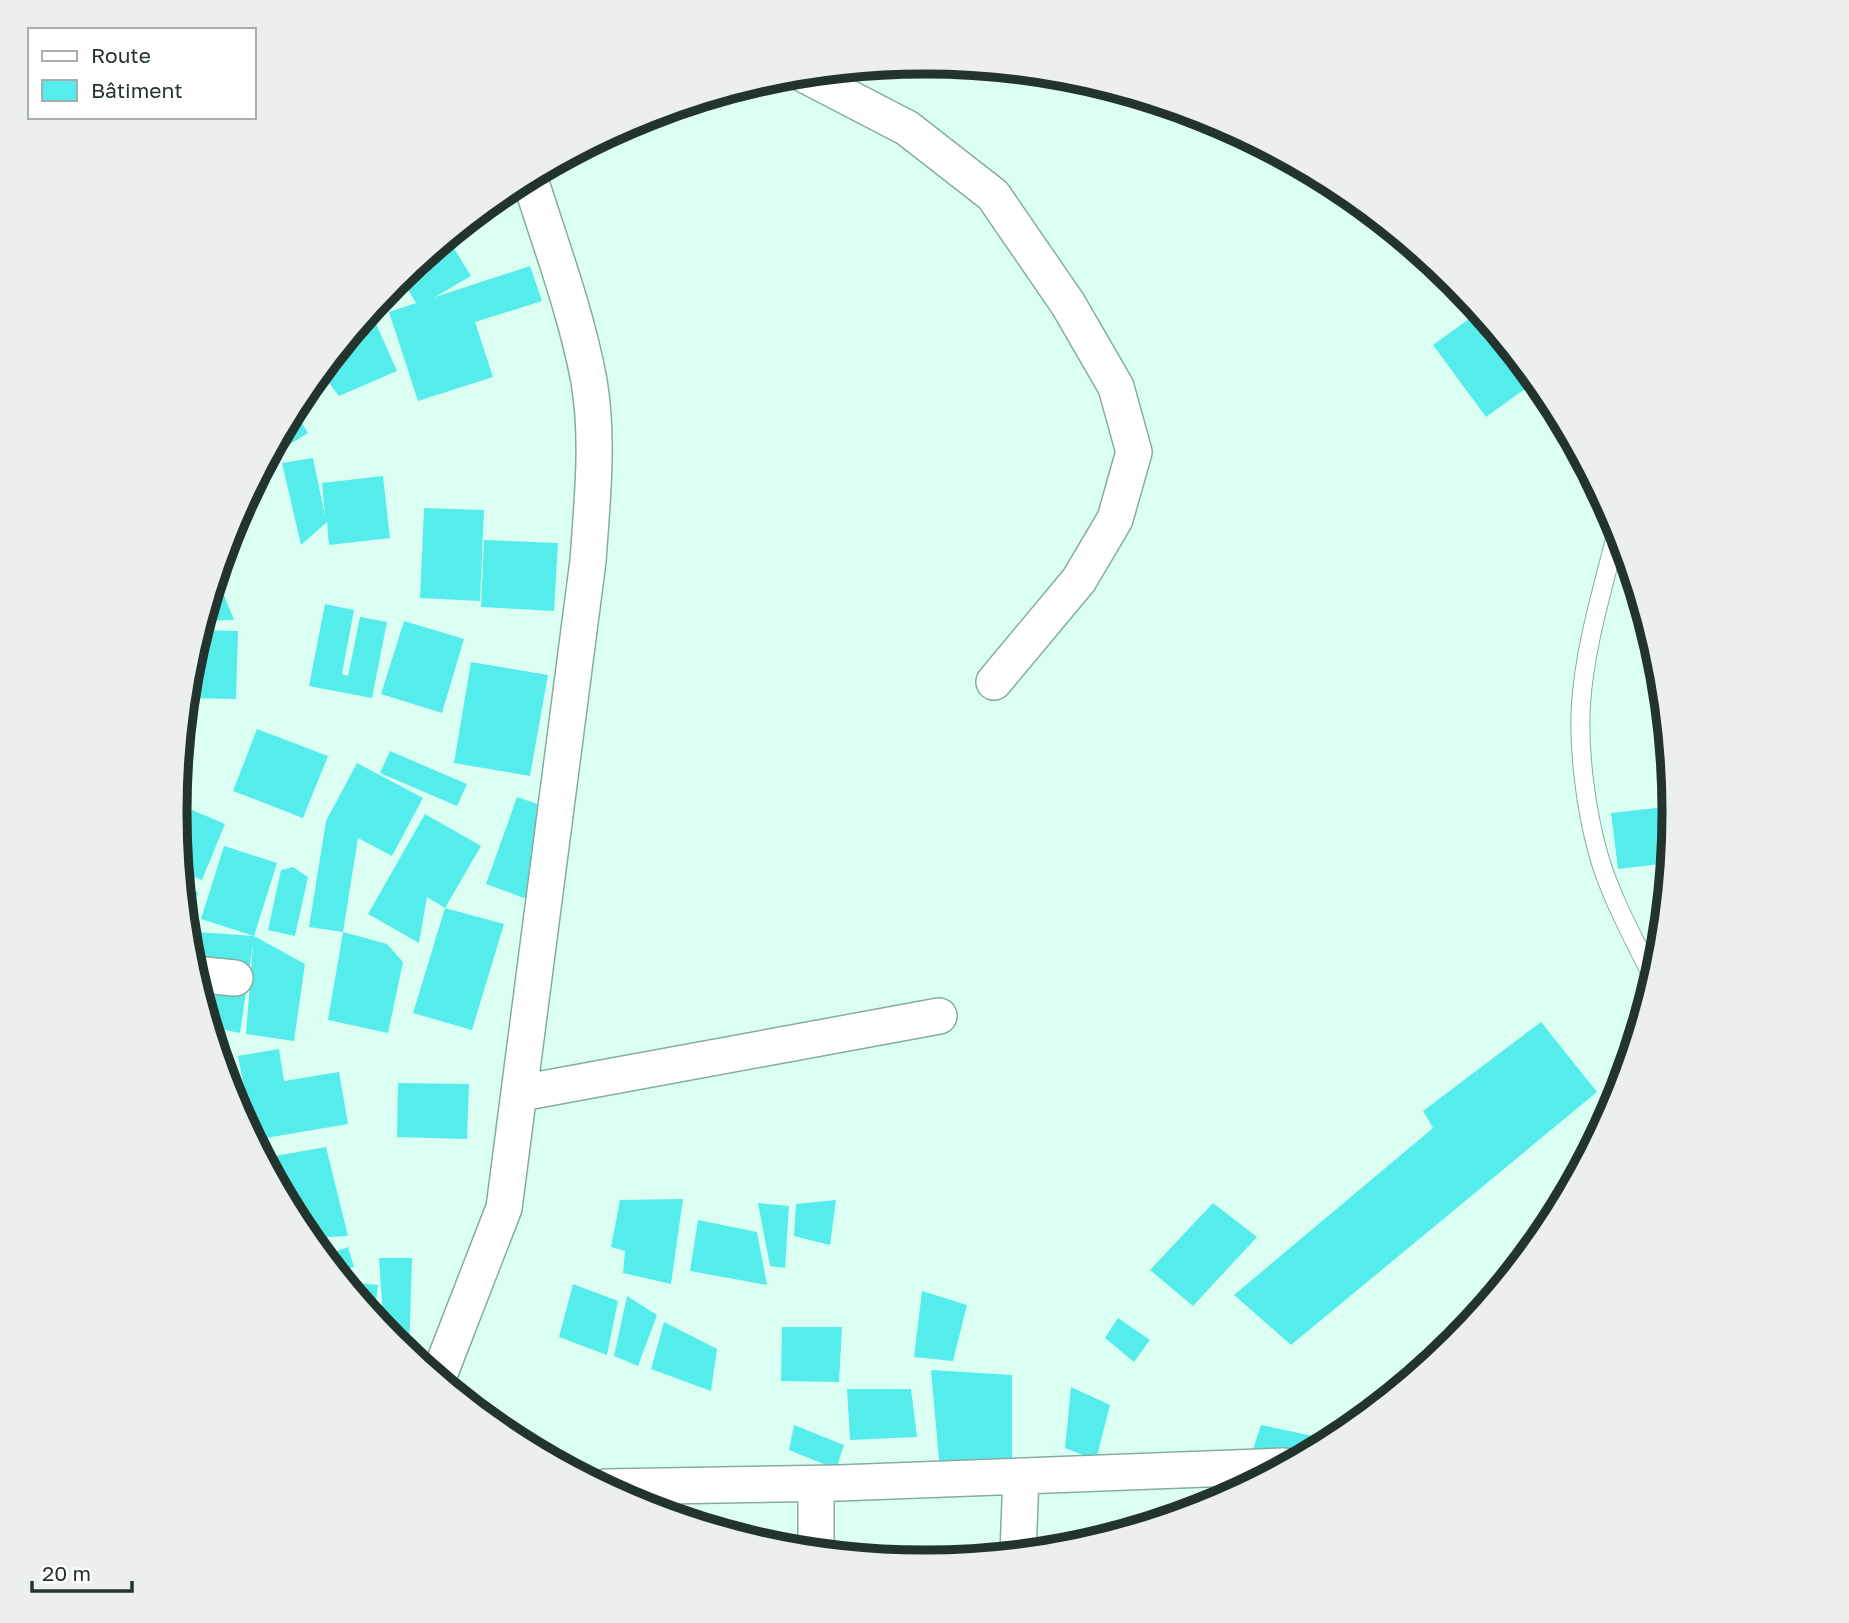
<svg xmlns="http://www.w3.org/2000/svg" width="1849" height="1623" font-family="'Golos Text',sans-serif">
<rect width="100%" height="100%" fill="#dcfff4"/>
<path fill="#55edeb" d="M447,237L471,276L435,297L530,266L542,301L475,322L493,377L418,401L389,312L416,303L400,276Z
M370,310L397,371L339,396L320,371Z
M1473,316L1495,346L1503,340L1536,381L1486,417L1433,345Z
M293,409L308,433L267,458Z
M313,458L325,516L322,483L383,476L390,538L329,545L327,522L301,545L282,463Z
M424,508L484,510L480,601L420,598Z
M484,540L558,543L554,611L481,607Z
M216,575L234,620L202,621Z
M325,604L354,610L342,674L348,676L360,617L387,622L372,698L309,686Z
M404,621L464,639L442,713L381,694Z
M199,630L238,631L236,699L185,698L189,665Z
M471,662L548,675L530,776L454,763Z
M257,729L328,756L303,818L233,791Z
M390,751L467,784L457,806L380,773Z
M357,763L423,798L392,856L358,838L343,932L309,927L326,821Z
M517,797L567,814L535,902L486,884Z
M1674,806L1670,863L1618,869L1611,813Z
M190,809L225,824L202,880L180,871L177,840Z
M425,814L481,846L445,908L427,897L419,943L368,914Z
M224,846L277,863L254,936L305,964L294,1041L246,1034L253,944L240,1033L210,1027L190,964L197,932L254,936L201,919Z
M293,867L308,877L295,936L268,930L281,870Z
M182,887L198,892L190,918L185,916Z
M445,908L504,924L472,1030L413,1013Z
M343,932L387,944L403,962L388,1033L328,1020Z
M1541,1022L1597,1092L1291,1345L1234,1295L1433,1128L1423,1111Z
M279,1049L284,1081L339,1072L348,1124L254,1140L238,1056Z
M398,1083L469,1084L467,1139L397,1137Z
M326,1147L348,1236L309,1238L289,1206L275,1156Z
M683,1199L671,1284L623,1273L625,1251L611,1247L620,1200Z
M836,1200L830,1245L794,1236L796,1204Z
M758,1203L789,1206L785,1268L770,1266Z
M1213,1203L1257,1237L1193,1306L1150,1270Z
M698,1220L757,1232L767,1285L690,1271Z
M348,1247L354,1267L336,1271L324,1256Z
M379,1258H412L409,1353L394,1342L384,1330Z
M345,1282L378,1285L374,1318L349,1287Z
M573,1284L618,1301L607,1355L559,1337Z
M922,1291L967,1305L953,1361L914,1357Z
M627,1296L657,1315L638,1366L614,1356Z
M1118,1318L1150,1340L1134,1362L1105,1338Z
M664,1322L717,1349L711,1391L651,1369Z
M782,1327H842L839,1382L781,1381Z
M931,1370L1012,1375V1465L940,1471Z
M1071,1387L1110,1405L1096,1460L1065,1448Z
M847,1389H911L917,1437L850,1440Z
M794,1425L844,1445L836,1469L789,1450Z
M1261,1425L1332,1440L1300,1457L1250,1458Z"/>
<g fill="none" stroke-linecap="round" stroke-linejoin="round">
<g stroke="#84ada0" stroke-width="20">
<path id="lane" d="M1618,527C1604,585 1585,644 1581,704C1578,749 1586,810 1598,853C1609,894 1635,941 1654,980"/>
</g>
<g stroke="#84ada0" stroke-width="38">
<path id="street" d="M801,73L907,128L993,195L1068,304L1116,387L1134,452L1115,519L1079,580L994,682
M194,974L235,978
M521,1093L939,1016
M438,1378L504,1208L588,561C592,502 599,440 589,381C576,311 550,243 529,176
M816,1484V1551
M605,1487L839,1483L1284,1466
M1018,1553L1021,1476"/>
</g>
<use href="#lane" stroke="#fff" stroke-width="18"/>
<use href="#street" stroke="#fff" stroke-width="35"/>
</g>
<path d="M0 0H1849V1623H0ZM924 74H925A737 737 0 0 1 1662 811V813A737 737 0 0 1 925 1550H924A737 737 0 0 1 187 813V811A737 737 0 0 1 924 74Z" fill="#edefee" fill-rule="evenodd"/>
<path fill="none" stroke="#23342f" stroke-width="9" d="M924 74H925A737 737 0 0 1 1662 811V813A737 737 0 0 1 925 1550H924A737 737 0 0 1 187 813V811A737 737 0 0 1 924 74Z"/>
<rect x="28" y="28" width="228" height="91" fill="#ffffff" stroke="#a7aeac" stroke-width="2"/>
<rect x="42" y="51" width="35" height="10" fill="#ffffff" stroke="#a7aeac" stroke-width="2"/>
<text x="91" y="63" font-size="21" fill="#23342f">Route</text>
<rect x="42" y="80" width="35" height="21" fill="#55edeb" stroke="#a7aeac" stroke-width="2"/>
<text x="91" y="98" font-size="21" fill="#23342f">Bâtiment</text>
<path d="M32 1581v10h100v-10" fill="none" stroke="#23342f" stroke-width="3.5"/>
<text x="42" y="1581" font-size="21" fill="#23342f" stroke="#ffffff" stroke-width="5" paint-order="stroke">20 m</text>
</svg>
